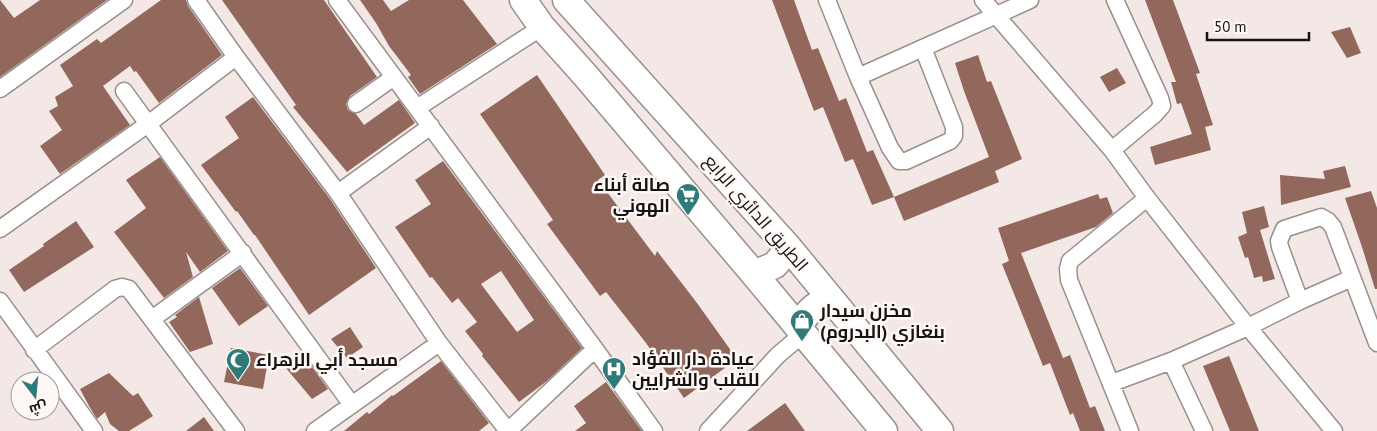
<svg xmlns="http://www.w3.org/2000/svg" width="1377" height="431" font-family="'PT Sans',Cairo,sans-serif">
<rect width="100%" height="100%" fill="#f3e8e5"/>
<path fill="#93685c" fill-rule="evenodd" d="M0,0L14,18L40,0H107L0,77Z
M161,0H186L188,6L222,55L159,103L136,71L134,72L130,66L103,86L130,125L60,174L40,146L62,130L49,111L58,106L55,97L73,86L60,65L97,39L101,43Z
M222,0H324L377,77L350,96L346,104L348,110L356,114L364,125L399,100L415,123L347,172L293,107L296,105Z
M360,0H383L391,11L409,0H463L497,44L420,94L408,77L411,75L389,46L376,23Z
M772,0H794L812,50L818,48L839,101L846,98L867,152L873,150L894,197L872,205L853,159L845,162L823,107L814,111Z
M1145,0H1173L1200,73L1196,74L1213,125L1205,127L1211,150L1155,165L1150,147L1192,134L1181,103L1177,104L1171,82H1176Z
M1350,27L1361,53L1347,58L1331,32Z
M978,55L987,82L991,81L1022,159L995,171L999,182L904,221L894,197L989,157L964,91L955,63Z
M1117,68L1126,83L1109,92L1100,77Z
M537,75L605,175L598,180L655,256L657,251L697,303L737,359L684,398L646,343L606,292L600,296L547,224L553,220L480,114Z
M253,97L330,199L376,268L309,315L255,235H254L237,211L236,212L201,165L239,138L225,117Z
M160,157L228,251L200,272L186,252L193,277L164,298L114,232L146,208L126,180Z
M443,161L582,348L547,381L519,402L482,356L483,354L465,331L477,322L458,298L452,303L432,277L430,278L395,227L431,204L415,180ZM501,271L534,320L517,332L481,284Z
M1345,166L1351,187L1281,205L1280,175L1325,179L1323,171Z
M1371,191L1377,208V289H1375L1362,247L1345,198Z
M1098,194L1100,199L1107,197L1113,213L1096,227L1021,253L1063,358L1070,355L1090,408L1095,406L1105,431H1080L1073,413L1070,415L1050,363L1043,366L1002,264L1009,261L998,228Z
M1264,206L1269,227L1260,230L1275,279L1263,282L1262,276L1254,278L1248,257L1245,258L1238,237L1247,233L1242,212Z
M76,221L94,247L24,292L9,270L44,246L43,244Z
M240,268L268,306L239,326L212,288Z
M199,297L213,344L190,352L169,322L177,317L175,315Z
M350,327L363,347L347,358L331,339Z
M231,348L269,355L263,389L224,382Z
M303,354L328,389L312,399L285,367Z
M1229,356L1259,431H1230L1203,366Z
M441,361L489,423L479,431H344L367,412L369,414L392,395L393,396Z
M109,373L133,396L138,393L153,416L129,431H119L110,424L105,412L97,419L89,406L80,389Z
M606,382L642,431H575L586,423L574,406Z
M785,403L805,431H747Z
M204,417L214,431H186Z"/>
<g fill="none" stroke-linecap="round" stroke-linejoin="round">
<g stroke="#998f8c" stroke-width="19">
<path id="street" d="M196,0L236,57L338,193L439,343L508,431
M337,0L595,349L654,431
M827,0L858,77L890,148L899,161H906L950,141L954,136V127L923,48
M983,0L1112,150L1147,198L1248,327L1334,431
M858,77L1030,0
M0,89L124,0
M124,91L352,405
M356,104L394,77
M417,108L542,27
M1112,150L1155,114L1162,106L1160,98L1115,0
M338,193L431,126
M0,229L148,124L236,57
M0,301L94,431
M1300,301L1280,247L1279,241L1284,229L1321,217L1328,221L1333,227L1377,343
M152,319L243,253
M34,350L115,289L122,287L129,289L236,431
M1171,361L1204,431
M1112,383L1171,361L1248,327L1300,301L1352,278
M315,431L439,343
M508,431L595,349
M708,431L778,355L803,334
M1130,431L1069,280L1068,269L1070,261L1147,198"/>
</g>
<g stroke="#998f8c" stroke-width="29">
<path id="primary" d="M523,0L542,27L585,75L754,274L884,431
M566,0L789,248L940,431
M754,274L775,265L789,248
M799,329C805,313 814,304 831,299"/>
</g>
<use href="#street" stroke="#fff" stroke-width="16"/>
<use href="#primary" stroke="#fff" stroke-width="26"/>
</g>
<defs>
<g id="supermarket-pin" transform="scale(1.25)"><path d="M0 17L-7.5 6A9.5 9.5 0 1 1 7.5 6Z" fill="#307a7a" stroke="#fdf7f5"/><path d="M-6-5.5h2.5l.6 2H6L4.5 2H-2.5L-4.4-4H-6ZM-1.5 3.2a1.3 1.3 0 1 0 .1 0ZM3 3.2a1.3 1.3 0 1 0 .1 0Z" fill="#fff"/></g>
<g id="shop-pin" transform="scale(1.25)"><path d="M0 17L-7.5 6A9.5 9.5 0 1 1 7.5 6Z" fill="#307a7a" stroke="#fdf7f5"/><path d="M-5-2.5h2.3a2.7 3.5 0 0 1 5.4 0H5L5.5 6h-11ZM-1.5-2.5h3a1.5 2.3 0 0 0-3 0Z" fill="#fff"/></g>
<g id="mosque-pin" transform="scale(1.25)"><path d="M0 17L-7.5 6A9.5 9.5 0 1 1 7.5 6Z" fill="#307a7a" stroke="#fdf7f5"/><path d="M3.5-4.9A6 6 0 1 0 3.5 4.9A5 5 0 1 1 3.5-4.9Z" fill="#fff"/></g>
<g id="hospital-pin" transform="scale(1.25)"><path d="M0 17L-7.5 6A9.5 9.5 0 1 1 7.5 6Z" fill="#307a7a" stroke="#fdf7f5"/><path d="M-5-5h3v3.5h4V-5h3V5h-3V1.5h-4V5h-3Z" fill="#fff"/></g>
</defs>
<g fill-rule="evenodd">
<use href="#supermarket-pin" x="688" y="195"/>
<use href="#shop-pin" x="802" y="321"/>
<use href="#mosque-pin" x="238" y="360"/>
<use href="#hospital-pin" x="614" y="369"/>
</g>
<g text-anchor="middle" stroke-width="5" stroke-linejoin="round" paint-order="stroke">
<g font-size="18" font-weight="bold" fill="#171413" stroke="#fdf7f5" text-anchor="start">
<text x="670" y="191" text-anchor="end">صالة أبناء<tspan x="670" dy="21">الهوني</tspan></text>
<text x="820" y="317">مخزن سيدار<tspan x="820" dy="21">بنغازي (البدروم)</tspan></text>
<text x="632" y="365">عيادة دار الفؤاد<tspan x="632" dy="21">للقلب والشرايين</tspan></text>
<text x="256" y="366">مسجد أبي الزهراء</text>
</g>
<g font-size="18" fill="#171413" stroke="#fdf7f5">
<text transform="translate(756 213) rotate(49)" y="6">الطريق الدائري الرابع</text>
</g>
</g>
<g transform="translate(35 396) rotate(164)"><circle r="24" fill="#fdf7f5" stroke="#a19c9b"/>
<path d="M0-4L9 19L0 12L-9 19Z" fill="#307a7a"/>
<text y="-8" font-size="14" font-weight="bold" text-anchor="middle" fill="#171413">ش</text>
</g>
<path d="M1207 32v8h102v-8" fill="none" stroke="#171413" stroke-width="2.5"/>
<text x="1214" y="32" font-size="15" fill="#171413" stroke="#fdf7f5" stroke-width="4" paint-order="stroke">50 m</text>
</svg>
